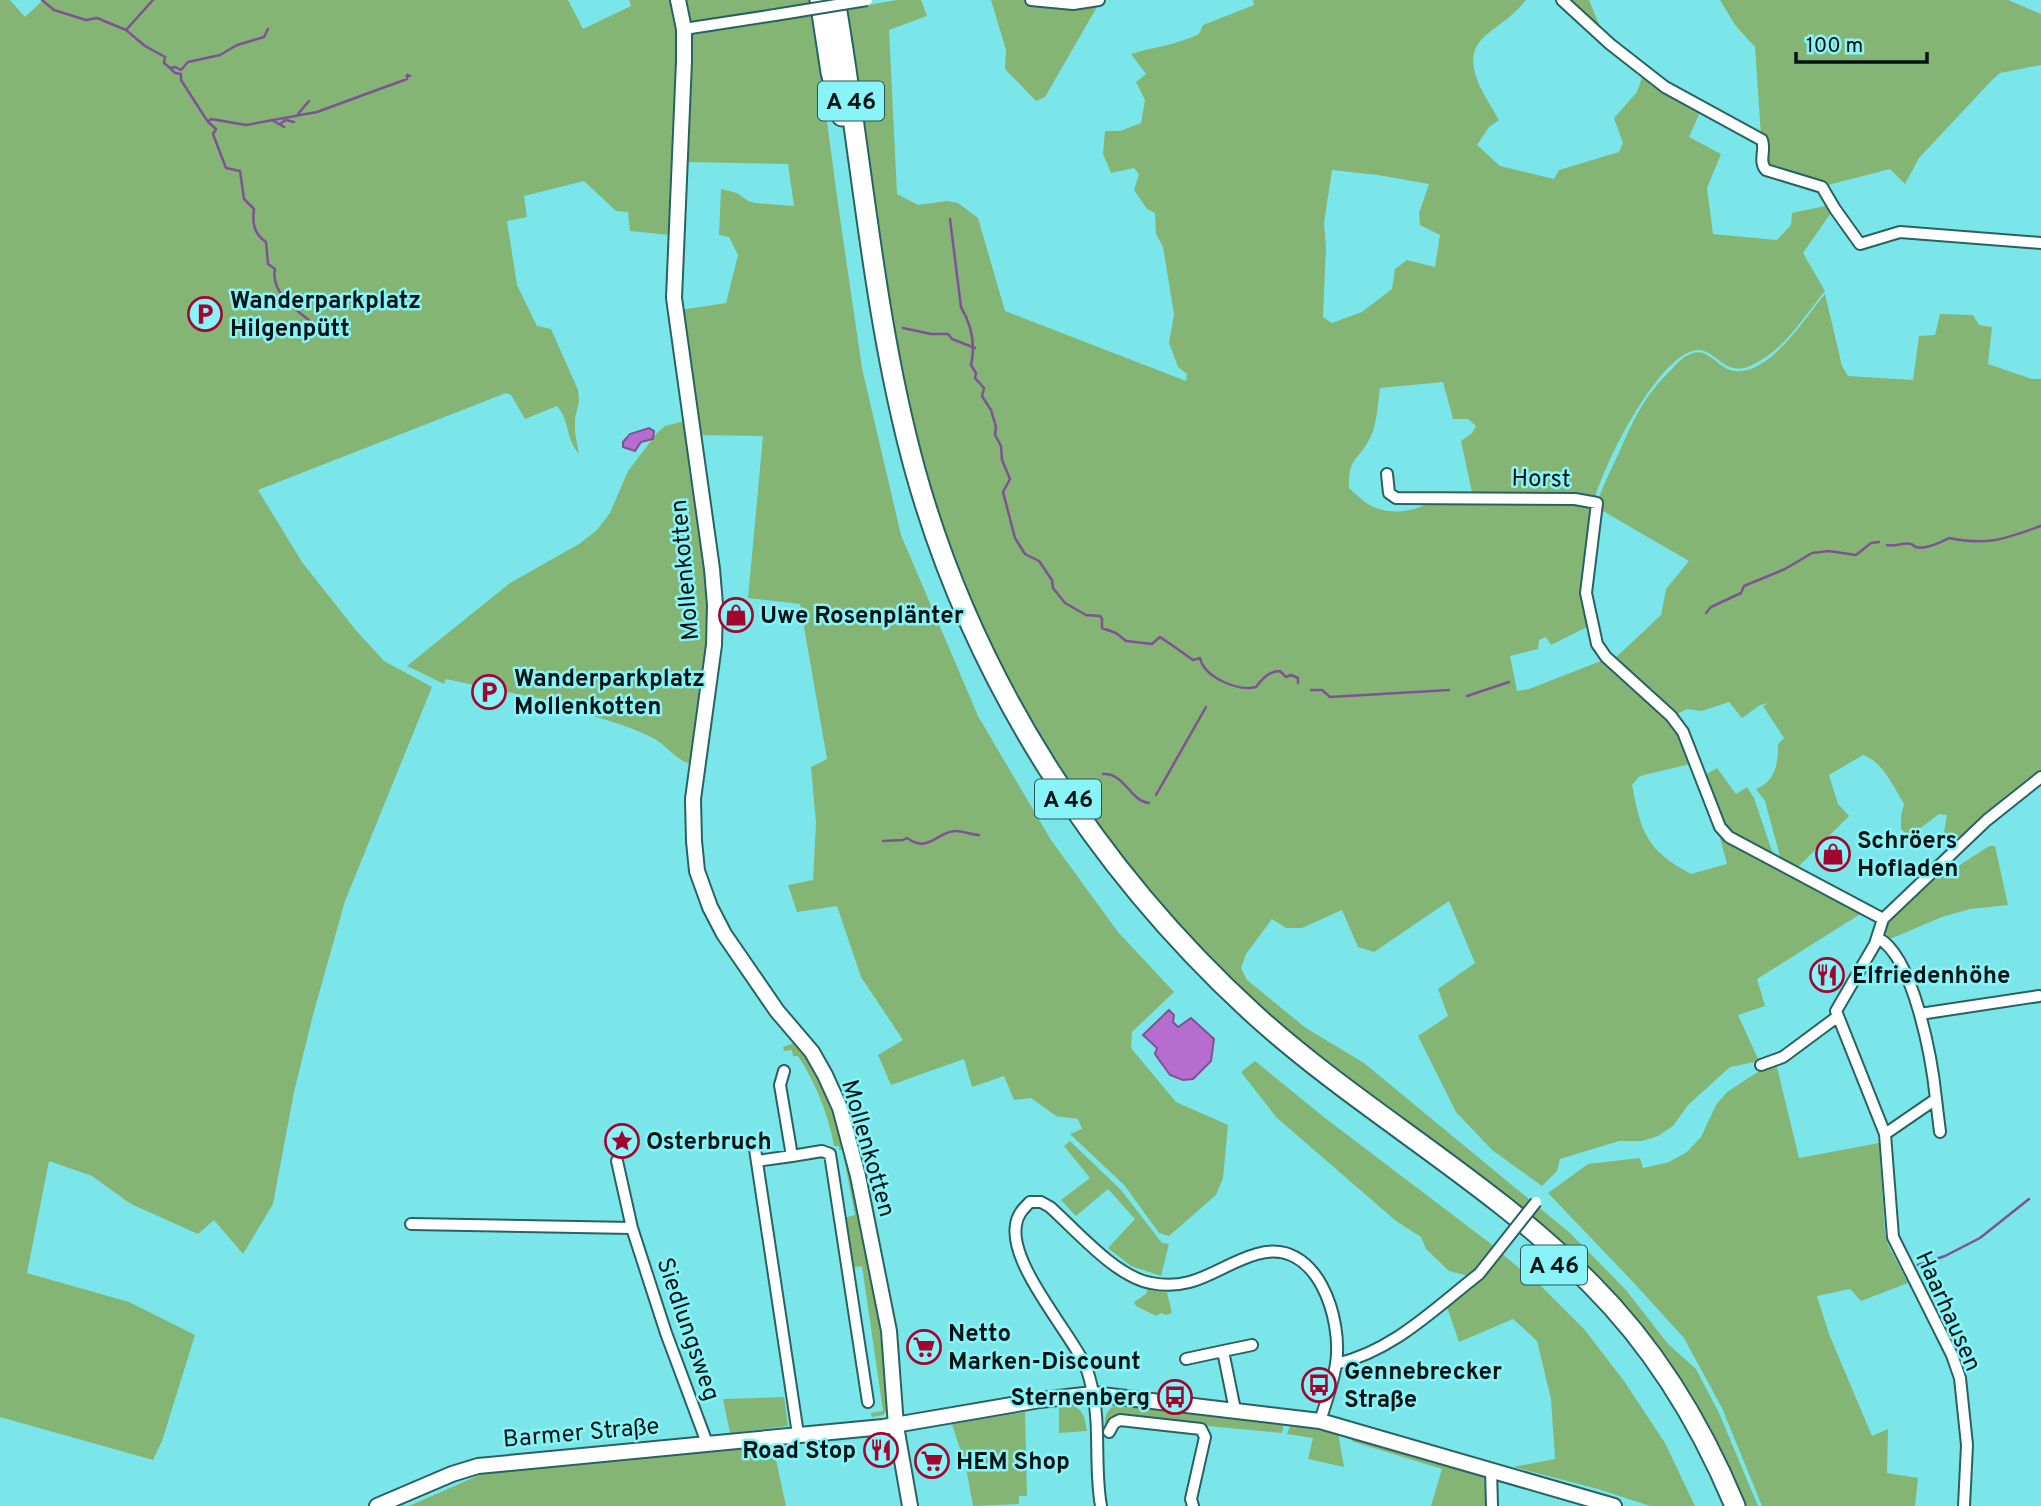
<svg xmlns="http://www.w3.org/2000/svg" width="2041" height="1506" font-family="Overpass,sans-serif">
<rect width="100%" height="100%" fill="#7be6e9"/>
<path fill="#85b574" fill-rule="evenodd" d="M0,0H10L25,17L43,0H568L583,29L631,6L629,0H671L678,28L670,235L630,231L628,212L616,211L584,181L524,196L527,217L507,221L517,285L537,326L551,329L578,390L579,402L575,418V433L579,454C565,438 570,420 557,406L525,419L511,395L506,393L258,490L302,562L354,628L384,661L432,687L345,901L313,1015L294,1092L273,1204L243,1254L214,1220L198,1234L131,1204L92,1176L49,1161L27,1273L129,1302L195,1335L162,1441L153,1460L0,1417Z
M681,0H811L812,4L689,24Z
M897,0H921L927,16L889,30L897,194L918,205L947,201L958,203L978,218L1005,311L1186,381L1187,374L1178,367L1169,343L1174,314L1163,247L1156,234L1155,213L1147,209L1134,190L1139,174L1134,168L1111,173L1103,154L1105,131H1120L1141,123L1145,100L1136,82L1146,74L1131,54C1154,47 1179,44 1199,34L1203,25L1254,5L1253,0H1526C1515,15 1499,24 1485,36C1457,60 1486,96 1499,120L1489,127L1477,145L1500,166L1554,179L1559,170L1619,152L1623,143L1614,118L1637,92L1644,72L1701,110L1689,137L1721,154L1707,188L1713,234L1777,240L1791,225L1792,213L1830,205L1833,210L1803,253L1825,291C1802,319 1784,351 1750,366C1724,377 1716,349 1697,350C1658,354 1603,466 1594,501L1473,497L1461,441L1472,433L1476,426L1468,419H1453L1443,382L1380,388C1378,403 1377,425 1370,438C1358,462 1348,457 1349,488C1357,495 1366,505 1376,508C1394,515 1420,511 1434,499L1593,503C1587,544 1576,586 1587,627L1551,645L1546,637L1539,640L1538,649L1510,656L1517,691L1529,689L1606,659L1672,720L1694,763L1640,776L1632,785C1641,832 1646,850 1691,874L1727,864L1719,834L1862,913L1757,979L1765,1006L1738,1015L1759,1061L1730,1067L1688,1105L1673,1126L1658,1136L1642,1141H1619L1560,1159L1557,1171L1542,1186L1492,1150L1456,1112L1418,1036L1448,1016L1438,989L1475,963L1449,901L1374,952L1358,947L1342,910L1302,928H1286L1272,919L1246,954L1241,968L1247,980L1306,1028L1364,1063L1570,1233L1626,1290L1668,1344L1696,1369L1719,1413L1758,1506H1743L1610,1297L1238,993L1108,850L1064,785L958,588L902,406L844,9ZM1332,170L1378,175L1429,184L1419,213L1420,225L1440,235L1435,267L1407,260L1395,269L1392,289L1362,312L1332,323L1323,317L1326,248L1324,223Z
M991,0H1101L1045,97L1036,101L1005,69L1006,50Z
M1564,0H1589L1601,29Z
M1720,0H2008L2041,14V65L2000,73L1992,80L1919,158L1905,184L1890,169L1828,185L1775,172L1768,168C1766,156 1773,142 1761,136L1755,47L1735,25Z
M813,16L838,204L862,368L901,535L978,716L1051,840L1118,932L1174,992L1132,1032L1131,1048L1176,1102L1228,1125L1223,1178L1216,1195L1169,1236L1159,1233L1125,1186L1070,1134L1082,1129L1078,1119L1056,1116L1031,1098L1014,1100L1004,1076L972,1087L964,1059L891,1085L878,1055L903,1040L861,977L837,906L797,912L788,885L813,880L816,823L811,767L827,759L800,604L748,598L763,436L694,435L680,310L726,303L738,255L729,237L719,235L721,189L737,193L748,201L755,203L794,206L788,164L684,162L688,31Z
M1825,294L1842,366L1848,376L1913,380L1919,336L1935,335L1940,314L1973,315L1979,325L1992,327L1988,364L2032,379H2041V770L1955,841L1944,832L1947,815L1939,814L1909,837L1901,829V816L1904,804C1893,786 1883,762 1863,755L1829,775L1838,804L1849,816L1796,869L1781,860L1765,801L1756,789C1776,781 1778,763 1778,744L1784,738L1763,706L1769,703L1760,705L1742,718L1729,702L1702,711L1687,709L1673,716L1612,661L1661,615L1666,589L1689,561L1596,507C1602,486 1612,468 1621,448C1635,416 1646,394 1672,369C1678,362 1684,356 1693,353C1707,348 1718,366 1730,370C1767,381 1806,316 1825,294Z
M684,421L711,616L691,764C675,760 666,744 651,737C623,723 592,716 563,708L560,703L446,679L444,684L407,666L510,583L579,544L596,531L610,513L628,471L657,433L665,426Z
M1717,768L1736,794L1747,787L1754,798L1774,857L1724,830L1703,776Z
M1989,846H1995L2008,905L1970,909L1942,917L1890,939L1884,931L1887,920L1943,867H1957Z
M796,1042C821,1073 836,1111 845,1149L839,1150V1146H834C828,1113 816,1084 798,1056H793L792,1050L784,1051L783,1047Z
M1255,1061L1325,1118L1495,1247L1469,1276L1449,1271L1426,1249L1421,1237L1396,1221L1276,1117L1241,1072Z
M1777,1067L1799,1158L1879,1143L1885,1234L1888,1245L1908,1283L1861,1301L1850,1289L1817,1296L1829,1334L1872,1436L1888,1429L1887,1473L1918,1478L1915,1506H1762L1722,1408L1684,1338L1634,1283L1548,1193L1588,1164L1640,1158L1643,1168L1669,1162L1687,1152L1701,1137L1716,1105L1727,1092L1761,1070Z
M1070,1141L1121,1190L1162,1243L1169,1244L1161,1276L1131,1266L1108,1248L1135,1219L1108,1189L1076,1216L1061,1200L1090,1178L1064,1146Z
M846,1153C865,1237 882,1322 888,1409L883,1415L872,1417L871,1413L883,1411L862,1266L851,1268L843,1218L855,1215L843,1154Z
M1501,1253L1542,1287L1584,1329L1624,1381L1665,1443L1695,1506H1650L1598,1489L1513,1467L1555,1459L1551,1399L1537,1341L1513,1319L1459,1342L1446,1304L1481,1279Z
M1148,1289L1167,1292L1172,1313L1166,1315L1161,1313L1156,1316L1136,1306L1134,1302L1146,1294Z
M784,1397L788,1426L730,1433L723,1399Z
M1067,1404C1083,1407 1085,1417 1087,1431L1059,1433V1405Z
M1114,1406L1284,1423L1282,1433L1122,1418L1105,1434C1105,1423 1103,1412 1114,1406Z
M1025,1412L1027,1496H1019V1504L973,1506L966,1468L952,1424Z
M1291,1423L1338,1433L1344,1467L1308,1459L1313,1438L1287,1434Z
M1345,1435L1484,1476L1487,1506H1431L1442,1469L1354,1442Z
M773,1446L786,1506H409L484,1473Z"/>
<path fill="#b66dcd" stroke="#7f5296" stroke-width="2" d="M649,428L654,431L653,439L641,442L635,451L623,447V442L630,434Z
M1169,1010L1174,1015L1173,1022L1178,1027L1191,1018L1214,1039L1211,1061L1193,1079L1183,1080L1170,1075L1155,1054L1157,1048L1143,1035Z"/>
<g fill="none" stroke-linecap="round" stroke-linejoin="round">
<path stroke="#7f5296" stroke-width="2.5" d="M42,0L54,10L86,20L97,18L126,30L145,46L165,57L164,63L170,68L175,67L181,70L188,62L220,55L237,45L264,37L268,29
M126,30L153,0
M170,68L175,73L181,74V80L208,122L211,119L246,125L317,112L407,79V75L410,76
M298,114L309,101
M272,120L284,127
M208,122L216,129L213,134L226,168L240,171L244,199L254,209C252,223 254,234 266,242L268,264L275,269C269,299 311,318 329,337
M280,124L286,120L294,122
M950,219L961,307C972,326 976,344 971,365L976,373L975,378L984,388L982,396L991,410L996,427L995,435L1001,446L1002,460L1010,479L1003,492L1015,538L1025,554L1039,561L1052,580L1053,588L1065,603L1086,615L1100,616L1102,619V628L1116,633L1126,641L1152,644L1160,637C1172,645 1182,652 1193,660L1200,658C1204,677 1238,692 1256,687C1262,679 1269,671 1280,671L1286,677L1291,675L1298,678V683
M903,328L931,334H948L952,339L975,348
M1887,545C1895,547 1904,542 1911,544C1913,544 1914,547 1916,547C1924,550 1942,542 1949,538C1989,546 2004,539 2041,526
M1706,613L1711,607L1741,593L1744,586L1785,569L1812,553L1829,551L1856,555L1871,543L1879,542
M1311,690H1322L1330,697L1449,690
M1467,696L1509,682
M1103,774C1124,772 1130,801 1149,803
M1156,795L1206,707
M883,841L903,840L907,838C929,854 937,831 956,831C964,831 971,835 979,835
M1918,1265L1945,1256L1980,1238L2029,1199"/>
<g stroke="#286263" stroke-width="14">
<path id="street" d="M1031,0L1073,4L1099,0
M1562,0L1610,44L1665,87L1762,140C1766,150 1758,161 1766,170L1822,187L1835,209L1860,244L1900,232L2041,243
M684,29L775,15
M1387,474L1389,493L1396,498L1575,499L1597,503L1586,593L1597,644L1606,657L1671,716L1683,732L1720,827L1729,837L1883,919
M1878,938C1914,957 1932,1060 1936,1099L1885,1134
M1920,1014L2039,996
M1761,1065L1783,1057L1837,1017
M1936,1099L1940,1132
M755,1149L798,1434
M792,1156L822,1151L830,1154L868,1402
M617,1161L632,1228L666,1333L707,1443
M757,1161L792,1156L780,1085L784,1071
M411,1224L632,1228
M1223,1351L1252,1345
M1186,1359L1223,1351L1235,1410
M1336,1364C1393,1351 1434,1309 1479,1274
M1109,1432L1114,1423L1120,1420L1201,1429L1205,1437L1191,1499L1193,1506
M1491,1470L1492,1506
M1101,1506C1094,1467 1101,1427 1092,1388C1090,1380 1088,1370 1084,1363C1067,1329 1009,1263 1016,1225C1017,1215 1023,1209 1030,1202H1041L1050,1207C1077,1231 1116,1277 1151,1283C1196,1292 1218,1265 1257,1254C1317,1236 1343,1319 1336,1364C1333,1383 1326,1402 1320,1421
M1964,1506L1967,1445L1960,1378L1952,1355L1893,1237L1885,1134L1836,1011L1875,944L1883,919L1987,820L2041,777"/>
</g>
<g stroke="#286263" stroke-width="18">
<path id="secondary" d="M678,0L684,29V61L674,298L712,569L715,605L714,645L693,799L694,841L697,871L710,907L724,934L777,1011L812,1052L825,1075L840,1108L858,1176L889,1331L896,1426L910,1506
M377,1506L452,1474L478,1466L883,1427L1040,1400L1093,1394L1320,1421L1614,1506"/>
</g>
<g stroke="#286263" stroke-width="23">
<path id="highway" d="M820,0L831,72L842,116
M835,0C862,156 873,317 915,470C973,679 1095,869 1255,1015C1361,1111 1490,1181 1591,1284C1654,1347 1701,1424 1735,1506"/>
</g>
<use href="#street" stroke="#fff" stroke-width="10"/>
<use href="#secondary" stroke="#fff" stroke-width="14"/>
<use href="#highway" stroke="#fff" stroke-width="19"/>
<g stroke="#286263" stroke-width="14" stroke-linecap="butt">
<path id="street-bridge" d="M775,15L867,0
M1479,1274L1536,1202"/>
</g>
<use href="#street-bridge" stroke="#fff" stroke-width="10"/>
</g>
<defs>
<g id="parking-ring" transform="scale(1.75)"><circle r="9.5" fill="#88f4f7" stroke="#a3052e" stroke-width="1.5"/><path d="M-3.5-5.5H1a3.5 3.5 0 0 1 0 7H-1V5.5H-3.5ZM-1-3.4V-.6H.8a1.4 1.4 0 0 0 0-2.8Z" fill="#a3052e"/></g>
<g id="shop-ring" transform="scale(1.75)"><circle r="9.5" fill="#88f4f7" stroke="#a3052e" stroke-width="1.5"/><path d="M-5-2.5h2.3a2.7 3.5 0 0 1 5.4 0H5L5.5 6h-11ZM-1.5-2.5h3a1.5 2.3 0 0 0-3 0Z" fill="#a3052e"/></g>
<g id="restaurant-ring" transform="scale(1.75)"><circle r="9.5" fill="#88f4f7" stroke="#a3052e" stroke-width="1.5"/><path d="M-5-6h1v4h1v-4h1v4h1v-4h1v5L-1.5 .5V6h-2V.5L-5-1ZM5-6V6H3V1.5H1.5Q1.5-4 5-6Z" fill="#a3052e"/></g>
<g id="sight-ring" transform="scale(1.75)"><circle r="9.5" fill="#88f4f7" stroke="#a3052e" stroke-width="1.5"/><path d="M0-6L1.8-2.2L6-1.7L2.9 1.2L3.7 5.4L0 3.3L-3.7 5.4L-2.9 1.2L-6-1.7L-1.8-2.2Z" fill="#a3052e"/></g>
<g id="supermarket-ring" transform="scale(1.75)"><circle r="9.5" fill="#88f4f7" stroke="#a3052e" stroke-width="1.5"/><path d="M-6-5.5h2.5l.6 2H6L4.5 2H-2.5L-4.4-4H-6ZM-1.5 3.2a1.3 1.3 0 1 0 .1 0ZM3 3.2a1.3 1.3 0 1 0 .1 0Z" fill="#a3052e"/></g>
<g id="bus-ring" transform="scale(1.75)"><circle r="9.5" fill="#88f4f7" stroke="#a3052e" stroke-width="1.5"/><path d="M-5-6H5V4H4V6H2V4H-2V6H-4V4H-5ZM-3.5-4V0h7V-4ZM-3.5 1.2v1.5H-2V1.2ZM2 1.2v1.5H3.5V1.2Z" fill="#a3052e"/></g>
</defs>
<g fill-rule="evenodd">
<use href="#parking-ring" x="205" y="314"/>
<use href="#shop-ring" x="736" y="615"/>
<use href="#parking-ring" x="489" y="692"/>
<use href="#shop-ring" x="1833" y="854"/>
<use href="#restaurant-ring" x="1827" y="975"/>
<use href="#sight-ring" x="622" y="1141"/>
<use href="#supermarket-ring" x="924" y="1347"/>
<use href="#bus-ring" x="1319" y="1385"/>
<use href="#bus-ring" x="1175" y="1397"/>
<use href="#restaurant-ring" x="881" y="1450"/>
<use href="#supermarket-ring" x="932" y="1461"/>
</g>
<g text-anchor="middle" stroke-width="5" stroke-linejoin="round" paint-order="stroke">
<g fill="#88f4f7" stroke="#295658" stroke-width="2">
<rect x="818" y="81.5" width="66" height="39" rx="5"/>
<rect x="1035" y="779.5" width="66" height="39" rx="5"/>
<rect x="1521" y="1245.5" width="66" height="39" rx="5"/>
</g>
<g font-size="23" font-weight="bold" fill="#001314">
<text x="851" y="109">A 46</text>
<text x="1068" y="807">A 46</text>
<text x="1554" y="1273">A 46</text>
</g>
<g font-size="24" font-weight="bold" fill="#001314" stroke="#88f4f7" text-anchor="start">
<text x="230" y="308">Wanderparkplatz<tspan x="230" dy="28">Hilgenpütt</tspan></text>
<text x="760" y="623">Uwe Rosenplänter</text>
<text x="514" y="686">Wanderparkplatz<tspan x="514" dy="28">Mollenkotten</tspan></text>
<text x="1857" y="848">Schröers<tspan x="1857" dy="28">Hofladen</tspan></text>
<text x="1852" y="983">Elfriedenhöhe</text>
<text x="646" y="1149">Osterbruch</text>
<text x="948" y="1341">Netto<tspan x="948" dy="28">Marken-Discount</tspan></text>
<text x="1344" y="1379">Gennebrecker<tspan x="1344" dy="28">Straße</tspan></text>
<text x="1150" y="1405" text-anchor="end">Sternenberg</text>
<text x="856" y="1458" text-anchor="end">Road Stop</text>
<text x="956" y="1469">HEM Shop</text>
</g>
<g font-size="24" fill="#001314" stroke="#88f4f7">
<text transform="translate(1541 478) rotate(1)" y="8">Horst</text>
<text transform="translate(684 570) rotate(-95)" y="8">Mollenkotten</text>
<text transform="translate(869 1148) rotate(74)" y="8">Mollenkotten</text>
<text transform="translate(1949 1311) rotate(66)" y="8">Haarhausen</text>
<text transform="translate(689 1329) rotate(71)" y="8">Siedlungsweg</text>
<text transform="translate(581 1432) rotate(-5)" y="8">Barmer Straße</text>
</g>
</g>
<path d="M1796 52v10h131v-10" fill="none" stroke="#001314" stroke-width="3.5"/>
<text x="1806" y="52" font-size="21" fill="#001314" stroke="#88f4f7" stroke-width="5" paint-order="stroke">100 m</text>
</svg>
